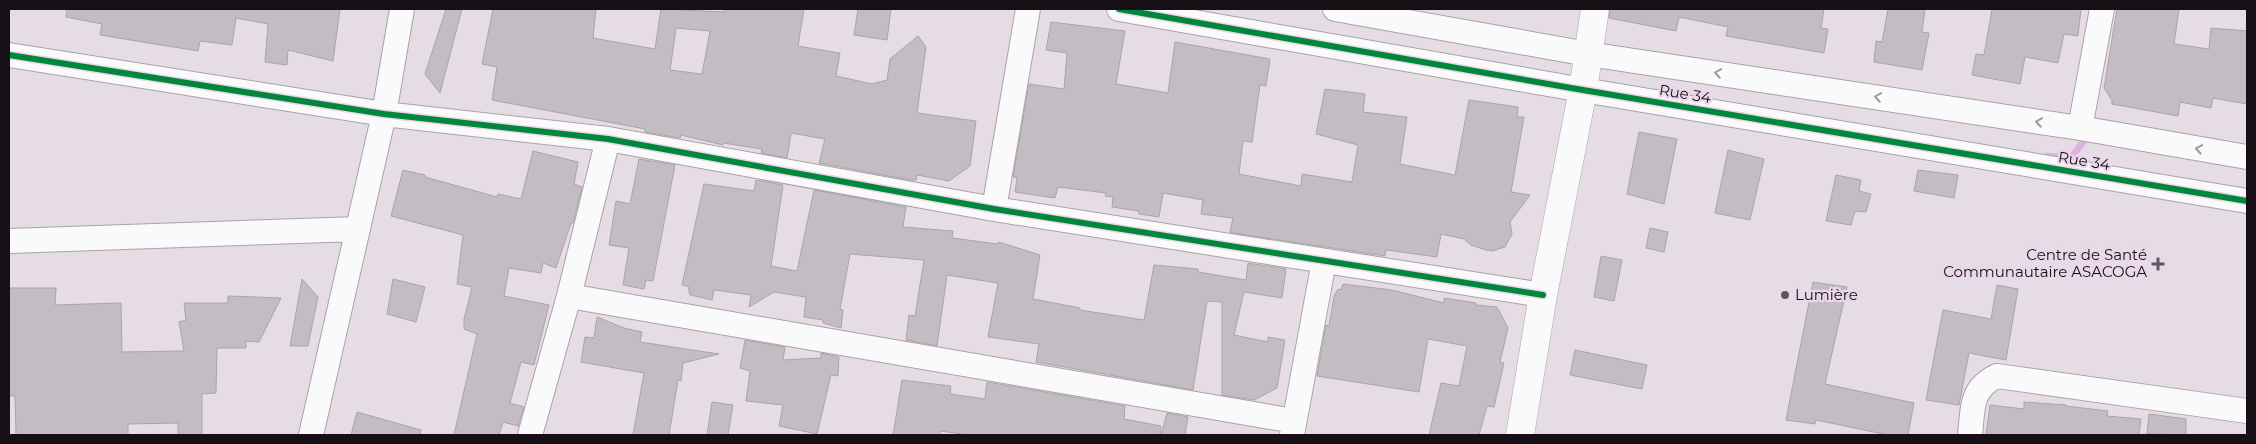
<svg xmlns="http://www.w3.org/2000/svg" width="2256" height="444" font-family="Montserrat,sans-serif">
<rect width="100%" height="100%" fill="#e6dce6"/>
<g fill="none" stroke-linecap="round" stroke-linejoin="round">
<path stroke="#e0b2e0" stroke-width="7" d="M2047,156L2071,158L2089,134"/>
</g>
<path fill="#c4bcc3" stroke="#aba3ab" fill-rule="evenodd" d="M67,9H340L333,61L288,50L287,65L265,62L268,24L236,18L232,45L200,41L198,51L100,35L102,24L66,17Z
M446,9H462L440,93L425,74Z
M493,9H596L593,38L655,49L661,9L724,12V9H804L798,46L840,53L836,76L872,84L887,80L890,59L918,36L926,47L917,113L976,121L970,166L949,181L917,175L916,180H910L819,163L825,139L791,133L787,158L761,153L762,149L723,143V145L681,135L680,138L645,132V129L492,100L497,67L482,64ZM676,28L710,31L702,74L670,70Z
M858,9H891L887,40L854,35Z
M1610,9H1824L1821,28L1828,29L1824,53L1726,36L1728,27L1679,17L1676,31L1609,18Z
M1888,9H1925L1922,32L1929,33L1922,70L1874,62L1876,41L1882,42Z
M1992,9H2081L2078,36L2064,34L2058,63L2025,57L2020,84L1972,75L1976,54L1984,55Z
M2117,9H2179L2174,44L2209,49L2211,28L2247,31V104L2213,98L2211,108L2180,102L2178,116L2112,104V100L2104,88Z
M1051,22L1125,31L1116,84L1168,93L1175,42L1270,59L1266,86L1260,85L1252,142L1243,141L1239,174L1301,186L1302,174L1352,182L1358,145L1316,134L1325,89L1365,94L1363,112L1407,117L1400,164L1455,175L1469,100L1518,107L1517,117H1524L1511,192L1530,195L1510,222L1512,234L1505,247L1492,251L1486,250L1471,245L1464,239L1441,234L1437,257L1386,250L1385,256L1233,233L1230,232L1233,218L1201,214L1203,200L1163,193L1159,217L1139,214V211L1112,207L1113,197L1105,196L1106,193L1058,187L1055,198L1015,192L1017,178L1013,177L1029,84L1064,89L1067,53L1046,50Z
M1639,132L1677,139L1664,204L1627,194Z
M1728,150L1764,159L1750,220L1715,213Z
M533,151L578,162L574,184L582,187L573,223H571L556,268L543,263L541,273L509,268L504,296L549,305L534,365L521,362L510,403L524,407L518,426L503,422L499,435H454L477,334L464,329V319L472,287L457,284L463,235L391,216L403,170L425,175V177L497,197L498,194L521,199Z
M639,159L675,165L653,281L646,280L644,289L623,285L629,248L609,245L616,201L630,204Z
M1918,170L1958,175L1954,198L1914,191Z
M1836,175L1861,180L1859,191L1871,194L1866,212L1855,211L1851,225L1826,221Z
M756,180L783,185L771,266L797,271L814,190L906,207L903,227L953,231L952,238L998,244L999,242L1040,255L1033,299L1080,308V310L1144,320L1154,265L1198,269V272L1246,280L1248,263L1286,269L1282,298L1244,292L1234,335L1268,342V337L1285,340L1277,388L1254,400L1222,395V302L1207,301L1193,390L1036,362L1039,344L988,337L998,283L947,275L937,346L906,340L909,315L915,316L924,260L850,254L840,309L843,310L841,328L823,323V320L804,317L806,297L774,292L749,307L751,295L714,290L712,300L690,295L688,286L682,285L704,184L754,191Z
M1650,228L1668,232L1664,252L1646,248Z
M1601,256L1622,260L1614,301L1594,297Z
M302,279L318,297L308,346H290Z
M393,279L425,287L416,322L387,314Z
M1813,282L1847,287L1825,384L1914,403L1908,435H1888L1816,420L1815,424L1786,420Z
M1343,284L1392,290L1444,303V298L1476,303V305L1497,307L1508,328L1500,362L1504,363L1494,407L1487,406L1479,435H1429L1441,383L1459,386L1467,346L1428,339L1419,392L1317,376L1326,325L1329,326L1334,296L1338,289L1341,290Z
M1997,285L2018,289L2006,360L1969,353L1959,405L1926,400L1943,310L1991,319Z
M9,288H56L55,305L121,303L122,352L184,351L179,322L186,320L184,303H228V296L281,298L259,342L246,341V348H217L216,393L202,394V435H178V423L128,424V435H16L15,396H9Z
M597,317L624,328L642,332L640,342L719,354L683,363L681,381L678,380L669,435H633L644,373L581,362L585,337L594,338Z
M745,340L785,347L783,360L821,358V353L839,357L838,376L831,375L817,434L779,426L783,405L746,401L750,371L740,368Z
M1575,350L1647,365L1642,389L1570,375Z
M902,380L951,386L950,394L985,399L987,382L1125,406L1124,419L1161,426L1160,435H969L940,431V435H893Z
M712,402L733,405L728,435H707Z
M2024,402L2066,405V406L2108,411L2107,416L2141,419L2139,435H1986L1990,405L2024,409Z
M357,412L421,430L420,435H351Z
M1167,413L1188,417L1185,435H1161Z
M2149,414L2186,419V435L2147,434Z"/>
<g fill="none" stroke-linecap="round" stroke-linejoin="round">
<g stroke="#a9a2a9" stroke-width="26">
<path id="minor" d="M1119,9L1583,90L2247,201
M1335,9L1588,54L2080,128L2247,157
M9,55L384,114L608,139L994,209L1543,295
M2080,128L2102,9
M994,209L1028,9
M9,241L358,229
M569,296L1294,421
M311,435L384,114L402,9
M530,435L569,296L608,139
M1292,435L1324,261
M1970,435C1973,408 1970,389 1997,376L2247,411"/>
</g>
<g stroke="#a9a2a9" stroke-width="29">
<path id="tertiary" d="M1520,435L1543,295L1583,90L1595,9"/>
</g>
<use href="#minor" stroke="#fbfafb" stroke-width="24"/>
<use href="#tertiary" stroke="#fbfafb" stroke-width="28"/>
<g stroke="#ebd7ea" stroke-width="9">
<path id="cycleway" d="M1119,9L1583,90L2247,201
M9,55L384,114L608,139L994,209L1543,295"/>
</g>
<use href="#cycleway" stroke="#00873e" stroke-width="6"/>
</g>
<defs><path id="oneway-chevron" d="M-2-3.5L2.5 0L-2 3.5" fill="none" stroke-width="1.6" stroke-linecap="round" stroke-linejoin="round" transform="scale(1.25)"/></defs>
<g stroke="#9f9c9f">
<use href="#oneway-chevron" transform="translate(1718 73) rotate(-171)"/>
<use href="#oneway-chevron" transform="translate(1878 97) rotate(-171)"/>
<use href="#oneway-chevron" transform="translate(2039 122) rotate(-171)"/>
<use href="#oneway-chevron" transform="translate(2199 149) rotate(-170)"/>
</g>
<g fill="#5f575f" stroke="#ebd7ea" stroke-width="2">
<path d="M2155.5 256.5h5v5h5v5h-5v5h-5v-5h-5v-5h5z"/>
<circle cx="1785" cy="295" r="5"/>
</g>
<g text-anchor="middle" stroke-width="4.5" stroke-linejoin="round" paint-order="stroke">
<g font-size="15" fill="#160f16" stroke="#ebd7ea">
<text transform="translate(1685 94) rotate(9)" y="5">Rue 34</text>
<text transform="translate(2084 161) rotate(9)" y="5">Rue 34</text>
</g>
<g font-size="15" fill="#160f16" stroke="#ebd7ea" text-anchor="end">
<text x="2147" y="260">Centre de Santé<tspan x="2147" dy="17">Communautaire ASACOGA</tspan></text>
<text x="1795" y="300" text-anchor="start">Lumière</text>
</g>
</g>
<rect width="2256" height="444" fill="none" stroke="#160f16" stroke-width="20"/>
</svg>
